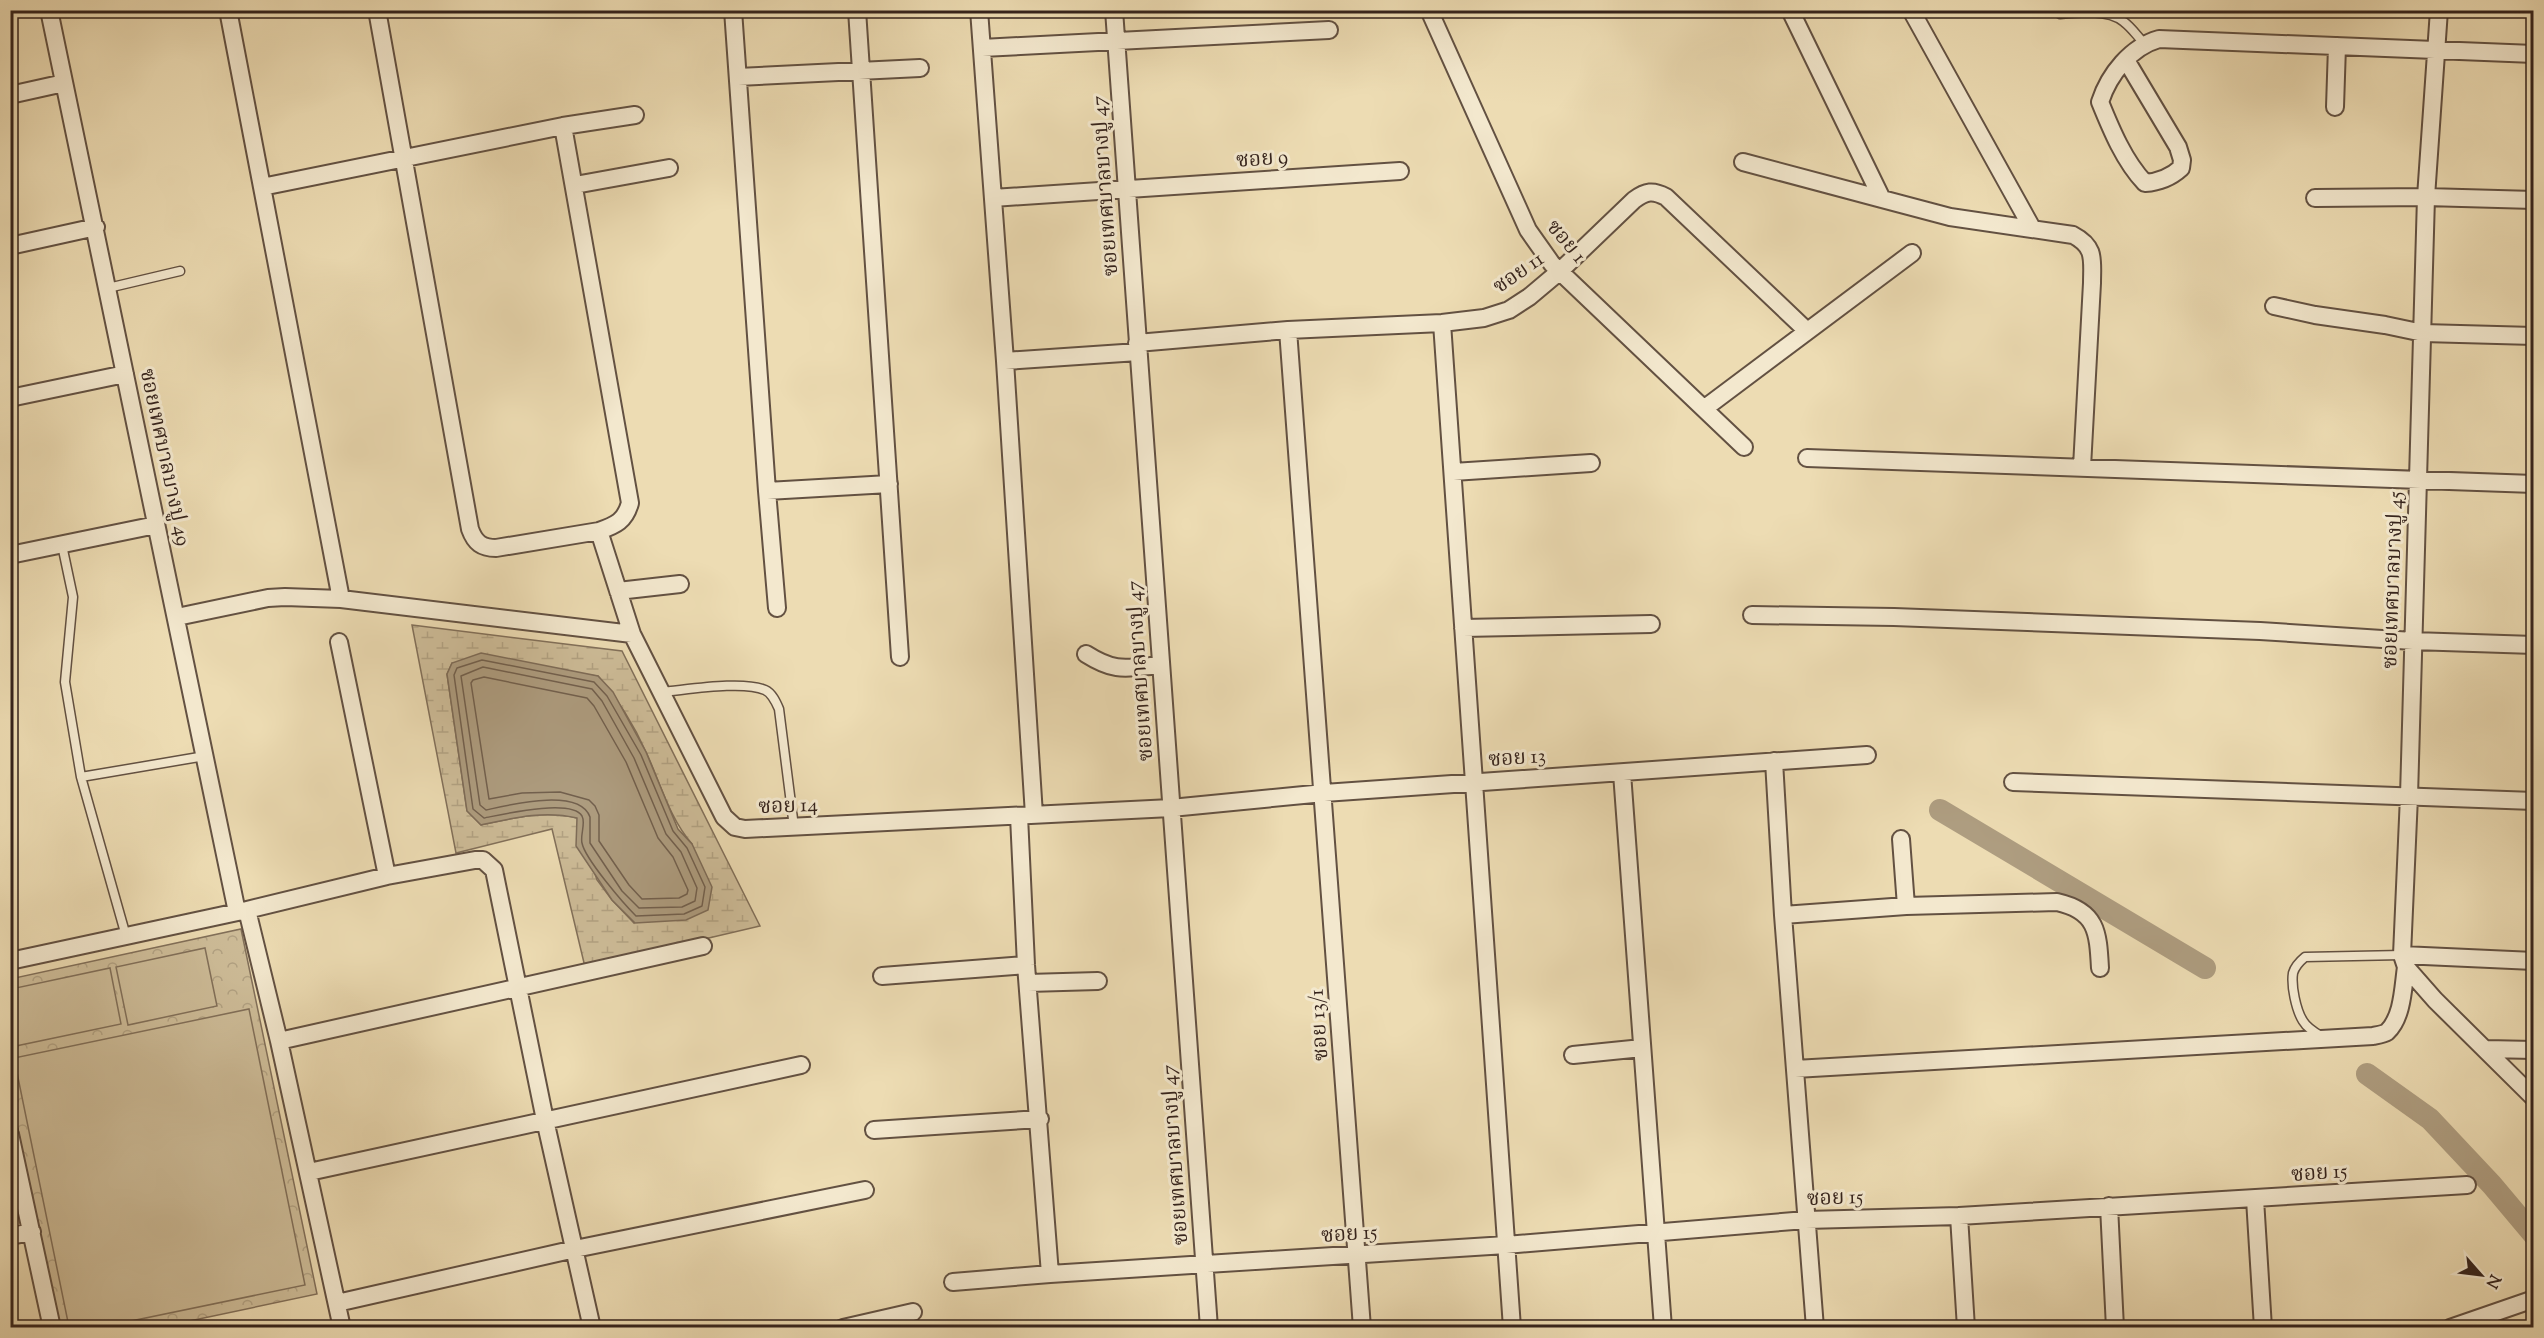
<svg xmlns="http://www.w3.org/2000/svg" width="2544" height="1338" font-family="'Sorts Mill Goudy','Noto Serif Thai',serif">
<defs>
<pattern id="wetland-marsh" width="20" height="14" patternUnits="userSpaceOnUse" patternTransform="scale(1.5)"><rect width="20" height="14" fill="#cebd99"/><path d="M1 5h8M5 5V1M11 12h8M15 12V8" fill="none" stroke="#b2a283"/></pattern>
<pattern id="park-crowns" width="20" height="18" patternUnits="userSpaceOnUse" patternTransform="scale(1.5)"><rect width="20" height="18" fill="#cebd99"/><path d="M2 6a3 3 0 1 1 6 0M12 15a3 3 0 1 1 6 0" fill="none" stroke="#b2a283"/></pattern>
</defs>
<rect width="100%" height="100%" fill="#eddcb3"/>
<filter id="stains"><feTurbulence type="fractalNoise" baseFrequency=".00333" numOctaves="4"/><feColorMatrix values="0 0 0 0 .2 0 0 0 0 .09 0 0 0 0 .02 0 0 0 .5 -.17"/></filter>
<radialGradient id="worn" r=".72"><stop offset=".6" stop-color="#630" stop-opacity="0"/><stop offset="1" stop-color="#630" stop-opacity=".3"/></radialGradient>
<path fill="url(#wetland-marsh)" stroke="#82705a" stroke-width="1.5" fill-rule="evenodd" d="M412,625L622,651L760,926L585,967L552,829L456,853ZM452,663L598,676C618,699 635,727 647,754C661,785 670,819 692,844L634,923L612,900L597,880L577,818C544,810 513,818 481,825L467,811L447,674Z"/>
<path fill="url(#park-crowns)" stroke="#82705a" stroke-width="1.5" d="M241,929L317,1294L161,1327H59L11,1096L10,979Z"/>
<path fill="#cebd99" stroke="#82705a" stroke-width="1.5" d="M205,948L217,1006L128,1025L116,967Z
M110,968L121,1024L11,1047V989Z
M249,1009L305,1285L102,1327H69L14,1058Z"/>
<path fill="#ae9d80" stroke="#7e6c58" stroke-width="1.5" d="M481,653L598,676L613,692L646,752L678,829L692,844L712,887L708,910L686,920L635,923L612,900L576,846L577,818C544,810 513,818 481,825L467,811L447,674L452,663Z"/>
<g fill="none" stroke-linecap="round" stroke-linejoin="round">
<path stroke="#72604e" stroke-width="1.5" d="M482,660L594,682L607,696L641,755L673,831L687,848L705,887L702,906L684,914L636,916C624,904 585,859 582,843C580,835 586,823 582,816C571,798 500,815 484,818L473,809L454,675L457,668Z
M483,667L592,689L602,701L634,758L666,834L681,852L697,888L695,901L682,907L639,908L622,891L590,843V817C579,787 509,805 486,810L480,805L461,676Z
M484,677L587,698L594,706L626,762L658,838L673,857L688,890L687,894L679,898L642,899L629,885L599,841V815L595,806L589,800L560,792L522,793L489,799L471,683L473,680Z"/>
<path stroke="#ae9d80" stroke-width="22" d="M1940,810L2205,968
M2367,1074L2430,1119L2492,1185L2534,1235"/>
<g stroke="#635142" stroke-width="11">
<path id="service" d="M2060,14C2079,12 2108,9 2124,22C2132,28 2137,36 2144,43
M108,288L180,271
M62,545L73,597L65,682L81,777L126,936
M661,692C686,690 743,680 765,690C772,693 776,702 779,709L794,827
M81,777L205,756
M2321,1036C2314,1032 2307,1028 2303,1021C2296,1010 2291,986 2293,973C2295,966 2299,962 2305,957L2402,955"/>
</g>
<g stroke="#635142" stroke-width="20">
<path id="minor" d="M49,10L237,912
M228,10L262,187L563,126L630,503C625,521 616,525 599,531L496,548C482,548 475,543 470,529L377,10
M733,10L767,491L889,484
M857,10L900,657
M979,10L1005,361L1034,815
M1114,10L1209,1328
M1429,10L1528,230L1552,264L1744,447
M1790,10L1882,199L1950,217L2073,235C2096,247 2092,260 2092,283L2082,467
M1911,10L2032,228
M2439,10L2426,197L2409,796L2402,955L2406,967L2435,1000L2534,1098
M982,48L1329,30
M2126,60L2178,147L2182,160L2181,168C2170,178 2159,182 2145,183C2124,161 2111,129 2100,102C2109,74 2131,47 2159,39L2534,54
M738,77L920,68
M10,95L64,83
M2335,107L2337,46
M563,126L635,115
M1743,162L1882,199
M575,185L669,168
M262,187L341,599
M993,198L1400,171
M2315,198L2426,197L2534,200
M10,246L96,227
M2274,306L2315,315L2385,325L2423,333L2534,336
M1442,323L1512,1328
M1288,330L1362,1328
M1137,343L1288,330L1442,323L1484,318L1509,310L1529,297L1560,271L1634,200C1646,191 1653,190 1666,197L1806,330
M1005,361L1138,352
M10,398L125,374
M1705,408L1912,253
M1807,458L2534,484
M1453,472L1591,463
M767,491L777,608
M599,531L632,634L724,817L735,827L745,829L1171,808L1324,793L1867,755
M10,555L156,525
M618,591L680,584
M1752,615L1894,617L2260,631L2413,641L2534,645
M177,617L268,598L285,597L341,599L632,634
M1463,628L1651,624
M339,642L387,876
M1086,654C1116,673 1126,668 1161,665
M1774,761L1783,915L1815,1328
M1622,773L1663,1328
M2013,782L2534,801
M1019,816L1026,965L1050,1274L1506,1245L1806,1220L1959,1216L2467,1185
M1901,839L1906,906
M247,910L279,1041L342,1328
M1783,915L1906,906L2057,902C2097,911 2098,932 2100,968
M2402,955L2534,961
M10,961L247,910L387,876L475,860H483L494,870L545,1120L592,1328
M882,976L1026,965
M1028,983L1098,981
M279,1041L703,946
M2486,1049L2534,1050
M1573,1055L1642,1048
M1795,1069L2373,1036C2378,1035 2384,1034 2387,1032C2403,1017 2403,987 2406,967
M874,1130L1040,1119
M10,1134L52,1328
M309,1172L801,1065
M2255,1199L2263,1328
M2109,1206L2115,1328
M1959,1216L1966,1328
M10,1236L32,1232
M953,1282L1050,1274
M337,1303L575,1249L865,1190
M843,1328L913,1312
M2450,1328L2534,1299"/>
</g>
<use href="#service" stroke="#f3e8ce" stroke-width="8"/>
<use href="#minor" stroke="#f3e8ce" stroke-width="16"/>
</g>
<g text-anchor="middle" stroke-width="6" stroke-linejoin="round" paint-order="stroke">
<g font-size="21" fill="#35231c" stroke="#f3e8ce">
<text transform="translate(1262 158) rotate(-4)" y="7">ซอย 9</text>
<text transform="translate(1104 186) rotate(-94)" y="7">ซอยเทศบาลบางปู 47</text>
<text transform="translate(1567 241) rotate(50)" y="7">ซอย 1</text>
<text transform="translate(1518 272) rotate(-35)" y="7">ซอย 11</text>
<text transform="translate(166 457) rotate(78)" y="7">ซอยเทศบาลบางปู 49</text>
<text transform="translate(2392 580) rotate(-88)" y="7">ซอยเทศบาลบางปู 45</text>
<text transform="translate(1139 671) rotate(-94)" y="7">ซอยเทศบาลบางปู 47</text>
<text transform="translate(1517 757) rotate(-4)" y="7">ซอย 13</text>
<text transform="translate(788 805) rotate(-2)" y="7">ซอย 14</text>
<text transform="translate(1318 1025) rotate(-94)" y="7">ซอย 13/1</text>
<text transform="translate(1174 1155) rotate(-94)" y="7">ซอยเทศบาลบางปู 47</text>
<text transform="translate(2319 1172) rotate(-4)" y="7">ซอย 15</text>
<text transform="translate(1835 1197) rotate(-2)" y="7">ซอย 15</text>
<text transform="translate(1349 1233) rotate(-4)" y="7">ซอย 15</text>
</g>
</g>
<rect width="2544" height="1338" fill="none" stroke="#eddcb3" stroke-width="36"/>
<rect x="12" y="12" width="2520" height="1314" fill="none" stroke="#35231c" stroke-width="3"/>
<rect x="18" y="18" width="2508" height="1302" fill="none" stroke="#35231c" stroke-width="1.5"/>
<g transform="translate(2481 1275) rotate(118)" stroke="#f3e8ce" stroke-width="4.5" paint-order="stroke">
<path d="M0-4.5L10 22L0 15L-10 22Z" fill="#35231c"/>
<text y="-9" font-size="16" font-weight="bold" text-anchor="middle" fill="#35231c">N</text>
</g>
<rect width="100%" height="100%" filter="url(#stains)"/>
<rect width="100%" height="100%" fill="url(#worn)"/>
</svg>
